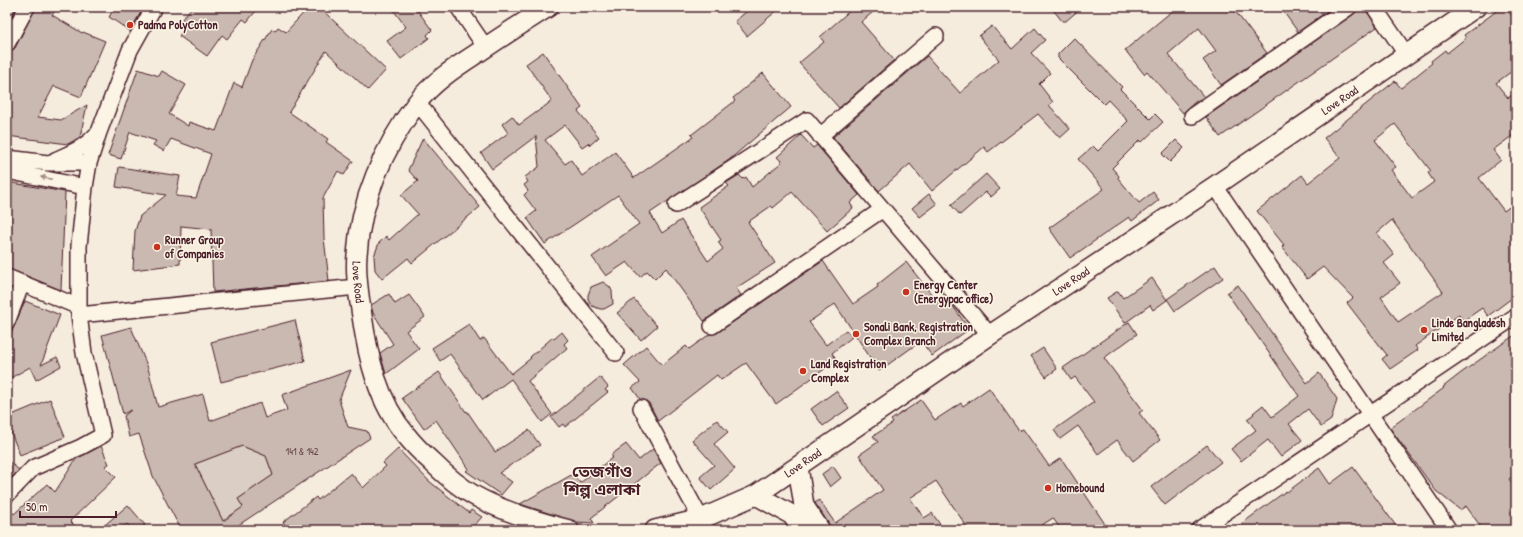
<svg xmlns="http://www.w3.org/2000/svg" width="1523" height="537" font-family="'Patrick Hand','Noto Sans Bengali',sans-serif">
<rect width="100%" height="100%" fill="#f5ecde"/>
<filter id="ink" filterUnits="userSpaceOnUse"><feTurbulence type="fractalNoise" baseFrequency=".025" numOctaves="2"/><feDisplacementMap in="SourceGraphic" scale="8" xChannelSelector="R" yChannelSelector="G"/><feConvolveMatrix kernelMatrix="1 2 1 2 8 2 1 2 1" color-interpolation-filters="sRGB"/></filter>
<g filter="url(#ink)">
<path fill="#dbcec4" stroke="#927678" d="M242,446L266,456L273,475L238,499L243,507L223,521L195,464Z"/>
<path fill="#cab9b1" stroke="#4a1f2b" fill-rule="evenodd" d="M36,7H57L52,15L82,33L83,32L105,41L81,97L54,86L38,117L61,120L87,105L80,137L68,144L7,136V54L15,48Z
M115,7H144L130,31L109,17Z
M192,7H259L247,22L243,19L227,39L222,35L207,56L179,36L188,24L182,19Z
M309,7H319L386,70L368,90L326,51L289,112L328,139L326,142L353,161L344,175L338,171L323,198L324,238L329,281L213,292L211,229L181,226L180,264L133,270L135,231L140,216L166,195L116,187L119,167L180,176L176,196L196,198L211,154L171,139L164,151L153,145L156,141L130,132L121,159L108,155L138,69L159,76L162,71L186,85L169,114L188,126L189,122L216,131L234,83L242,87L252,60L272,29L275,31L278,27L286,32Z
M391,7H415L432,30L427,35L429,38L401,59L387,41L406,27Z
M752,7H781L747,36L735,21Z
M854,7H879L861,22L894,60L839,108L799,63L824,42L820,37Z
M1051,7H1082L1066,21H1062Z
M1177,7H1232L1267,53L1221,85L1203,60L1216,51L1199,28L1168,54L1204,97L1195,102L1183,113L1147,71L1144,74L1125,50Z
M1280,7H1333L1298,32Z
M1358,7H1364L1377,27L1220,137L1206,117L1354,14Z
M1502,7H1505L1516,21V68L1496,83L1508,98L1516,92V133L1493,150L1501,160L1479,178L1504,211L1516,202V295L1488,316L1482,308L1463,321L1459,315L1415,346L1418,350L1390,369L1382,359L1387,355L1347,303L1353,298L1323,267L1307,279L1282,247L1284,245L1257,211L1302,175L1308,183L1340,158L1324,138L1395,81L1401,88L1432,63L1431,61L1445,50L1447,53L1466,38L1464,35ZM1395,124L1431,171L1428,173L1434,182L1412,198L1391,170L1396,167L1375,140ZM1392,220L1443,292L1398,322L1381,297L1400,283L1384,263L1394,255L1377,233Z
M7,8L15,10L9,21L7,20Z
M992,26L1012,49L1035,28L1045,40L1031,53L1050,73L1039,84L1053,102L1049,105L1070,129L1060,138L1038,114L988,152L984,147L932,191L910,164L879,191L833,137L927,56L960,93L999,60L979,36Z
M1074,38L1122,87L1120,89L1150,119L1155,114L1163,122L1142,142L1140,140L1112,168L1119,176L1118,178L1139,203L1153,192L1159,200L1132,221L1129,217L1070,258L1049,228L1104,189L1078,159L1093,146L1098,151L1128,121L1108,100L1104,104L1058,58V54Z
M543,52L582,108L578,111L599,137L590,145L588,143L582,147L565,125L545,140L565,164L571,160L582,176L615,152L634,178L693,137L691,135L735,101L733,98L763,73L791,107L729,160L650,213L662,233L681,220L708,261L723,249L718,242L721,240L699,207L729,186L726,183L739,175L743,179L746,177L752,187L782,162L777,157L801,135L813,148L817,145L859,195L850,203L853,208L827,231L792,192L773,208L771,206L748,222L775,263L736,288L741,295L704,321L666,268L655,279L647,271L640,277L627,262L606,276L592,257L639,224L618,195L545,244L527,218L536,211L524,195L528,191L524,185L528,182L525,177L539,167L536,136L492,169L481,153L508,133L502,124L512,116L519,125L552,101L526,64Z
M423,138L480,207L412,263L408,258L382,279L375,270L374,256L379,243L386,236L389,240L418,214L401,195L418,181L408,170Z
M1176,140L1184,148L1170,162L1162,154Z
M986,174L1000,189L991,197L986,192L960,215L951,205Z
M7,182L65,192L61,290L7,268Z
M929,194L937,204L920,217L912,208Z
M823,261L853,304L878,287L877,285L906,262L940,305L948,299L969,329L932,356L921,341L879,371L835,304L809,322L826,345L846,330L852,337L832,353L837,360L776,404L746,363L721,380L717,375L658,421L649,403L645,400L640,399L632,388L640,382L624,365L646,346L662,365L686,346L689,349L710,334L717,333Z
M1215,266L1223,278L1175,311L1167,299Z
M1152,278L1167,300L1153,310L1150,305L1125,323L1107,298L1118,291L1123,298Z
M603,282L610,287L612,291L613,304L604,309H600L592,306L588,299V295L591,287Z
M1238,285L1307,383L1319,373L1337,399L1331,420L1321,427L1308,409L1289,424L1302,440L1281,457L1268,440L1241,461L1231,449L1256,430L1247,419L1254,414L1253,413L1263,405L1272,417L1299,396L1227,293Z
M389,294L395,304L409,295L425,317L406,331L419,349L386,374L380,353L393,344L373,313L371,305Z
M634,299L657,326L641,340L617,313Z
M25,301L60,315L41,365L57,357L61,366L36,380L30,367L7,380V343Z
M295,320L305,361L221,382L211,342Z
M1129,322L1137,334L1104,358L1143,410L1139,413L1160,440L1133,461L1117,440L1098,454L1078,426L1060,439L1054,430L1094,402L1075,377L1071,380L1063,368Z
M469,324L480,341L484,338L511,374L531,358L530,357L553,337L554,339L562,332L568,340L564,344L567,348L528,381L552,414L542,422L511,379L483,400L450,354L440,361L432,348Z
M131,327L148,368L158,407L203,394L210,421L260,403L265,418L287,410L282,395L351,370L339,400L348,427L367,431L370,438L231,530H181L153,476L139,434L129,437L124,416L131,410L123,414L102,335ZM242,446L266,456L273,475L238,499L243,507L223,521L195,464Z
M1516,334V474L1509,479L1516,489V524L1507,530H1483L1466,506L1460,510L1436,491L1390,428L1444,388L1443,387L1461,373Z
M1043,348L1057,369L1046,377L1031,356Z
M439,372L466,412L467,411L495,452L529,430L540,445L499,473L512,482L501,495L466,471L469,469L436,420L424,429L402,398Z
M600,377L608,387L605,390L608,392L565,427L563,424L559,427L551,417Z
M989,388L1019,431L1023,429L1049,466L1061,458L1109,530H1061L1053,518L1034,530H969L936,481L910,498L924,518L932,513L944,530H831L829,524L815,503L819,500L835,523L883,490L859,455L878,442L873,436L893,423L891,420L921,400L935,420L961,403L963,406Z
M836,391L849,408L823,426L811,409Z
M50,399L65,437L20,455L7,423V417Z
M717,420L728,432L714,444L735,469L711,490L700,477L714,465L692,440Z
M626,444L639,460L653,449L661,463L591,518L594,523L576,522L520,504L573,474L580,483L613,457L611,455Z
M1207,445L1221,462L1165,505L1151,487Z
M101,446L109,464L105,466L116,477L70,521L79,530H7V507L14,514L47,484L55,492L76,459Z
M398,449L429,481L469,513L471,510L482,517L470,530H461L456,526L453,530H289L283,522L316,497L318,500L351,473L363,488L386,466L383,463Z
M7,460L19,470L7,482Z
M833,466L841,478L830,487L822,474Z
M1353,467L1399,530H1233L1286,491L1287,492L1319,468L1330,484Z
M128,505L145,525L139,530H133L127,524L120,530H99Z"/>
<g fill="none" stroke-linecap="round" stroke-linejoin="round">
<g stroke="#4a1f2b" stroke-width="18">
<path id="minor" d="M458,7L486,48
M1374,7L1406,54
M7,44L27,7
M417,102L616,353
M1192,116L1349,7
M820,136L936,36
M7,158L48,163H89
M55,160C73,152 84,148 97,134
M7,171L85,187
M1215,186L1449,530
M676,205L807,120L990,335
M7,277L79,307
M79,315L357,287
M7,322L22,283
M712,326L883,209
M641,408L701,519L705,530
M7,495L33,468L81,447L103,435L84,353L79,315V246L85,187L89,163L99,132L130,50L154,7
M1199,530L1516,316"/>
</g>
<g stroke="#4a1f2b" stroke-width="22">
<g id="major">
<path id="s1" d="M548,7C526,21 504,35 482,50C459,65 433,81 416,104C384,147 360,201 357,255C355,275 359,296 362,316C368,357 378,402 406,435C413,444 422,453 431,461C444,474 459,487 475,496C504,512 538,522 569,530"/>
<path d="M798,467L804,506L820,530"/>
<path d="M756,495L792,515L802,530"/>
<path id="s2" d="M655,530L701,519L756,495L990,335L1215,186L1476,7"/>
</g>
</g>
<use href="#minor" stroke="#fcf5e5" stroke-width="15"/>
<use href="#major" stroke="#fcf5e5" stroke-width="19"/>
</g>
<defs><path id="oneway-solid" d="M-6-.8H1V-3.2L6.5 0L1 3.2V.8H-6Z"/></defs>
<use fill="#a38a88" href="#oneway-solid" transform="translate(46 178) rotate(-169)"/>
</g>
<g fill="#c8321e" stroke="#fcf5e5" stroke-width="1.5">
<circle cx="130" cy="25" r="4"/>
<circle cx="157" cy="247" r="4"/>
<circle cx="906" cy="292" r="4"/>
<circle cx="1424" cy="330" r="4"/>
<circle cx="856" cy="334" r="4"/>
<circle cx="803" cy="371" r="4"/>
<circle cx="1048" cy="488" r="4"/>
</g>
<g text-anchor="middle" stroke-width="3" stroke-linejoin="round" paint-order="stroke">
<g font-size="10" fill="#6a464c">
<text x="302" y="455">141 &amp; 142</text>
</g>
<g font-size="12" font-weight="bold" fill="#4a1f2b" stroke="#fcf5e5" text-anchor="start">
<text x="138" y="29">Padma PolyCotton</text>
<text x="165" y="244">Runner Group<tspan x="165" dy="14">of Companies</tspan></text>
<text x="914" y="289">Energy Center<tspan x="914" dy="14">(Energypac office)</tspan></text>
<text x="1432" y="327">Linde Bangladesh<tspan x="1432" dy="14">Limited</tspan></text>
<text x="864" y="331">Sonali Bank, Registration<tspan x="864" dy="14">Complex Branch</tspan></text>
<text x="811" y="368">Land Registration<tspan x="811" dy="14">Complex</tspan></text>
<text x="1056" y="492">Homebound</text>
</g>
<g font-size="12" fill="#4a1f2b" stroke="#fcf5e5">
<text dy="4" stroke="none"><textPath href="#s2" startOffset="812">Love Road</textPath></text>
<text dy="4" stroke="none"><textPath href="#s2" startOffset="488">Love Road</textPath></text>
<text dy="4" stroke="none"><textPath href="#s1" startOffset="356">Love Road</textPath></text>
<text dy="4" stroke="none"><textPath href="#s2" startOffset="164">Love Road</textPath></text>
</g>
<g font-size="16" font-weight="bold" fill="#4a1f2b" stroke="#fcf5e5">
<text x="602" y="477">তেজগাঁও<tspan x="602" dy="18">শিল্প এলাকা</tspan></text>
</g>
</g>
<rect width="1523" height="537" fill="none" stroke="#fcf5e5" stroke-width="24"/>
<rect x="12" y="12" width="1499" height="513" fill="none" stroke="#4a1f2b" stroke-width="1.5" filter="url(#ink)"/>
<path d="M20 511v6h96v-6" fill="none" stroke="#4a1f2b" stroke-width="2"/>
<text x="26" y="511" font-size="12" fill="#4a1f2b" stroke="#fcf5e5" stroke-width="3" paint-order="stroke">50 m</text>
</svg>
